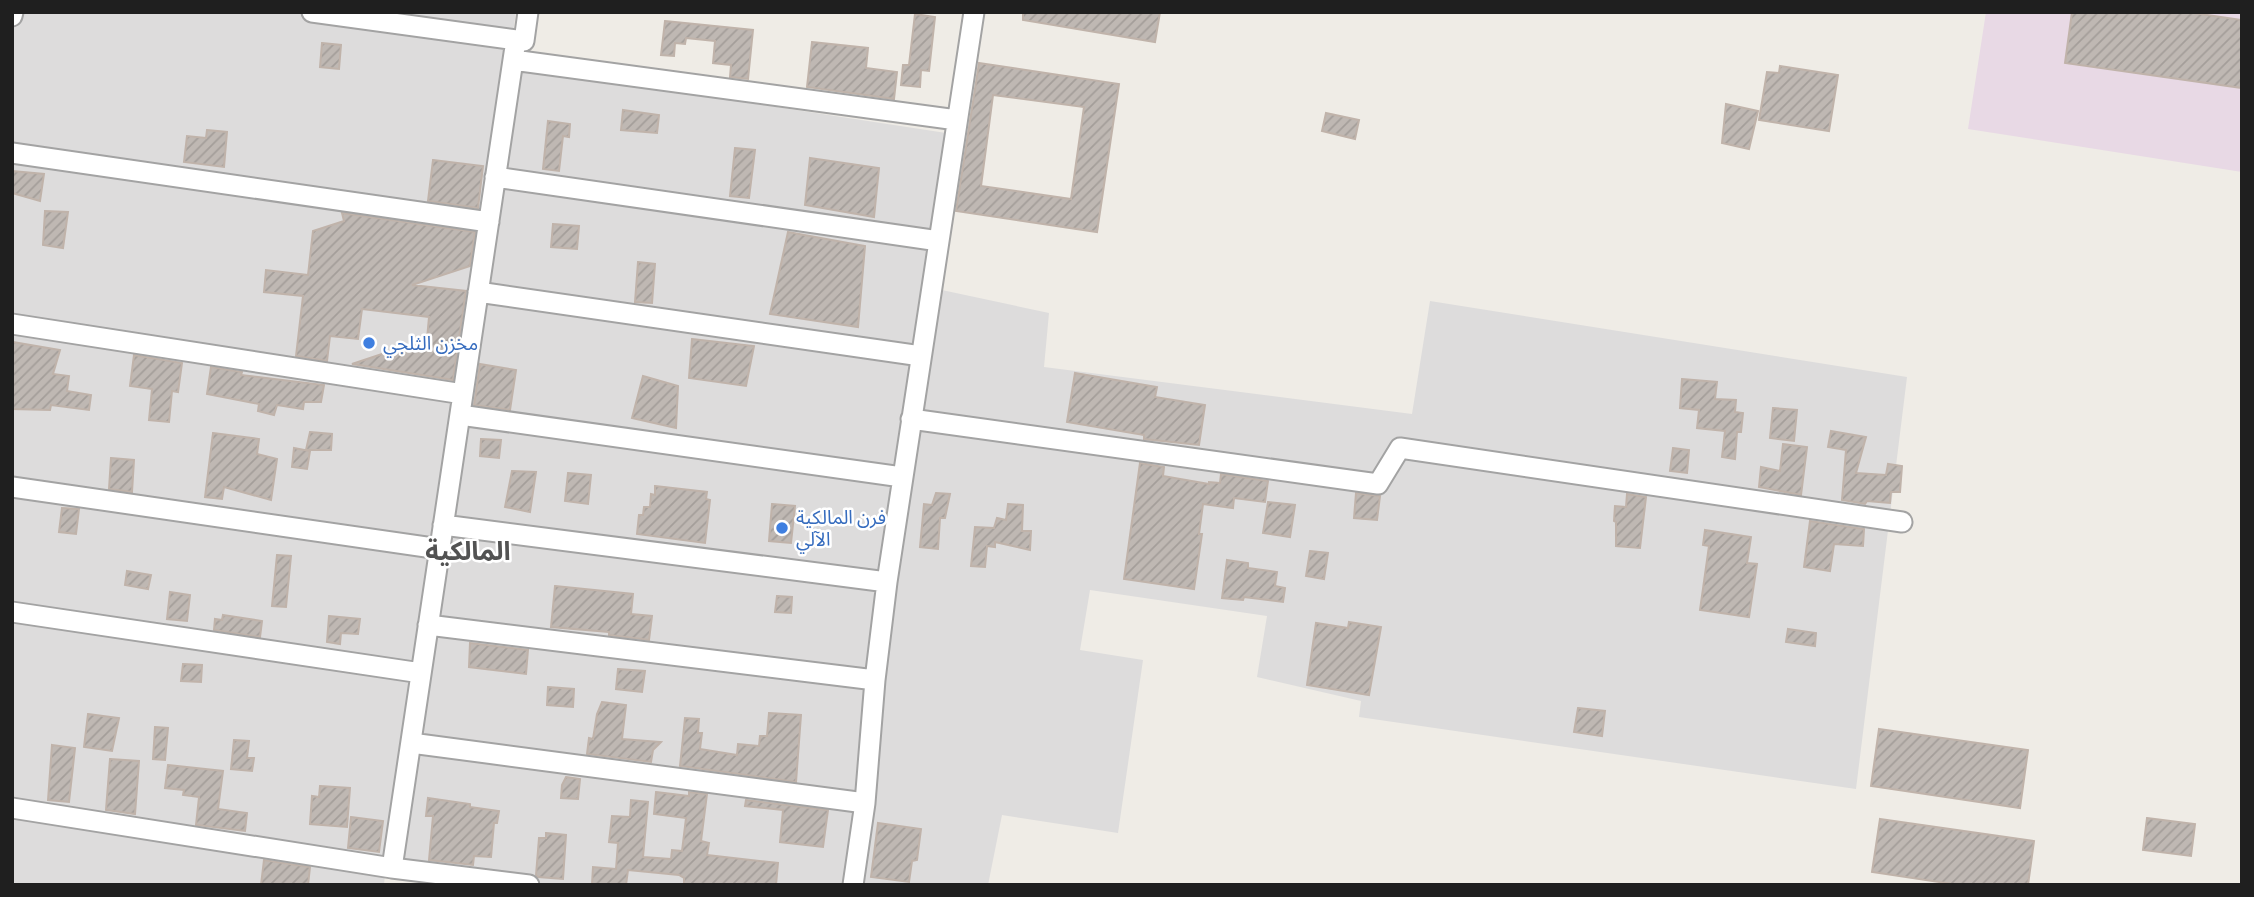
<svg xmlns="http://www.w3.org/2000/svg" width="2254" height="897" font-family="'Titillium Web','Noto Sans Arabic',sans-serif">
<defs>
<pattern id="building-hatch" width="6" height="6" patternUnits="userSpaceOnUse" patternTransform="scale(1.75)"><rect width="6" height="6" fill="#bfb8b3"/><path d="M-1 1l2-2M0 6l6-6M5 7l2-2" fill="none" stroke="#a49e9a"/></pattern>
</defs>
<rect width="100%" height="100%" fill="#efece6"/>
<path fill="#dddcdc" d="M12,12H516L508,66L946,133L923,286L1049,313L1044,367L1412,414L1430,301L1907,377L1856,789L1359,717L1361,701L1257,677L1267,616L1090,590L1080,650L1143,660L1118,833L1002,815L988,885H471L385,873L384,885H12Z"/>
<path fill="#e8d9e5" d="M1986,12H2242V172L1968,129Z"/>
<path fill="url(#building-hatch)" stroke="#c0b3aa" stroke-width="2" fill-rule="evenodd" d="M1023,12H1160L1155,42L1023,20Z
M2072,12H2187L2242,20V88L2065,63Z
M915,14L935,17L929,71L921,70L920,87L901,85L903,65H909Z
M665,21L753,30L748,79L730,77L731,65L713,63L715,41L686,38L685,44L675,43L674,56L661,55Z
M812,42L868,48L866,68L897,72L894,99L807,87Z
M322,43L341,45L339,69L320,67Z
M979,63L1119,84L1097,232L956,211ZM993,95L1084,107L1071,199L981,186Z
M1780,66L1838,75L1829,131L1759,120L1767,72L1779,73Z
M1726,104L1758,111L1749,149L1722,143Z
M623,110L659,115L657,133L621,130Z
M1326,113L1359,120L1355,139L1322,131Z
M548,121L570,124L569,137L563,136L559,171L543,169Z
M207,130L227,132L224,167L184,162L187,136L206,138Z
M735,148L755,150L749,198L730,196Z
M810,158L879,168L874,217L805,205Z
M433,160L483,166L478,208L428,201Z
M12,171L44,174L40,201L12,193Z
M45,211L68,212L63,248L43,245Z
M342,213L475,232L470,266L412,285L466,291L453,380L352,364L427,339L429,317L362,309L358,339L330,336L327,361L296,356L303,296L264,292L266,270L308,275L313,231L344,221Z
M553,224L579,226L577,249L551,247Z
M788,232L865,246L858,327L770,314Z
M638,262L655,264L652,303L635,302Z
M692,339L754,346L746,386L689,378Z
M13,342L60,350L53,374L69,376L67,391L91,395L89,410L51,405L50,410L12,409Z
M134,355L182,363L178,392L172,391L169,422L149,420L152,389L130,386Z
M480,364L516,370L510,410L474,405Z
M211,367L242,372L241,375L324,385L321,402H304L303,409L277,405L274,415L258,411L259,404L207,394Z
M1075,373L1157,387L1155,397L1205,405L1199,445L1144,439V435L1067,422Z
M643,376L678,386L676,428L632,418Z
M1682,379L1717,382L1715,399L1736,400L1735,412L1743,413L1741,432H1737L1735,459L1722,457L1725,431L1697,428L1699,410L1680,408Z
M1773,408L1797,410L1794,441L1770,438Z
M1831,431L1866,437L1856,473L1886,475L1888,464L1902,466L1900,492H1891L1890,503L1867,501L1865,504L1842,500L1846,450L1828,447Z
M310,432L332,434L331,450H306Z
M213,433L259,439L257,454L277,459L271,500L224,487L222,499L205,497Z
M481,439L501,440L499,458L480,456Z
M1783,444L1807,447L1801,495L1759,487L1761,467L1780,471Z
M294,448L310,451L307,469L292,467Z
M1673,448L1689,450L1687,473L1670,471Z
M111,458L134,460L132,492L109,489Z
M1140,463L1164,467L1163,476L1209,484V482L1220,483L1221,474L1268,481L1265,502L1234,498L1233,508L1203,504L1199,534H1202L1194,589L1124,579Z
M512,471L536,472L530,512L505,507Z
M568,473L591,475L588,504L565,501Z
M655,486L707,492L706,499L710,500L705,543L637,534L639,515H643L644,507H650L651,494L655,495Z
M936,493L950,494L945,518H940L938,549L920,547L924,504L932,505Z
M1356,493L1380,496L1377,520L1354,518Z
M1627,494L1646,497L1640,548L1616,546V522L1614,521L1615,506L1626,507Z
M1268,502L1295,505L1290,537L1263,533Z
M772,504L795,506L791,543L769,541Z
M1008,504L1023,505L1022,531H1031L1030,550L995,542V547L987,546L985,567L971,566L975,527L994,528L997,518L1006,520Z
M62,508L79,509L76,534L59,532Z
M1810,521L1864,529L1863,546L1834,544L1830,571L1804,567Z
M1705,530L1751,537L1747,563L1757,564L1749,617L1700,610L1709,546L1703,545Z
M1310,551L1328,553L1324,579L1306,576Z
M277,555L291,556L286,607L272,606Z
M1227,560L1248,563V568L1277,572L1275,586L1285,588L1283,602L1244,597L1243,600L1222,598Z
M127,571L151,575L148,589L125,585Z
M555,586L633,594L631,614L652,616L649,640L609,635V632L551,627Z
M170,592L190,595L187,621L167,619Z
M777,596L792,597L791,613L775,612Z
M223,615L262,621L260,637L214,630L215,619L222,620Z
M329,616L360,619L358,634L341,633L340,644L327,642Z
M1349,622L1381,627L1369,695L1307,685L1316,623L1348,628Z
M1788,629L1816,633L1815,646L1786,642Z
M470,643L528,650L526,674L469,667Z
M183,664L202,665L201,682L181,681Z
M618,669L645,671L642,692L616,689Z
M548,687L574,689L573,707L547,705Z
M602,702L626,705L622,739L661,742L653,750L651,762L587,754L589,738L593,739L597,714Z
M1578,708L1605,711L1602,736L1574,732Z
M769,713L801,715L796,782L680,766L685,718L699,719L698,733H702L700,749L737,755L738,744L759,746L760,736H767Z
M88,714L119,718L112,751L84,747Z
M155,727L168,728L165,760L153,759Z
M1879,729L2028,750L2020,808L1871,786Z
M234,740L249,741L247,758H254L252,771L231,769Z
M52,745L75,748L69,802L48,800Z
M110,759L139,761L135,814L106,810Z
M168,765L223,771L218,809L247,813L245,831L196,825L199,797L183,795L184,790L165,788Z
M566,777L580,779L578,799L561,798L562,785Z
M320,786L350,788L347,827L310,824L312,796L319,797Z
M656,792L689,796V792L707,794L701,841L709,843L707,855L778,863L776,885H684V878L679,875L628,870L626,885L592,884L593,867L616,869L618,843L609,842L612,816L630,817L631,800L648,802L643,857L671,859L672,850L682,851L686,818L654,814Z
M428,798L470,804V807L499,811L497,823H494L491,857L474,856L473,865L429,860L433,816H426Z
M746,800L828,810L823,847L780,842L783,810L745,806Z
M351,817L383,821L379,852L348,848Z
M2147,818L2195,824L2191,856L2143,850Z
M1880,819L2034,841L2028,885H1959L1872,872Z
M878,823L921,829L917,860L912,861L909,882L871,877Z
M546,833L566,835L563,879L538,877L536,875L539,838H546Z
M264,860L310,867L308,885H261Z"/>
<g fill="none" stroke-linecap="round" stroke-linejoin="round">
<g stroke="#a3a3a3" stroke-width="23">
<path id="minor" d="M312,12L524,41L528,12
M12,16L13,12
M513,60L957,120
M12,153L489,222
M495,177L939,241
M478,292L921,356
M12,324L463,394
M460,415L902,477
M911,419L1378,484L1400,448L1902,522
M12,487L440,549
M443,525L887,582
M12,612L421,673
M428,625L875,680
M411,743L865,803
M12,808L392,868L529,885
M392,868L516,40
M853,885L865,803L875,680L887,582L974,12"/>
</g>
<use href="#minor" stroke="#fff" stroke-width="19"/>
</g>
<g fill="#3f7fe0" stroke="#fff" stroke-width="2.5">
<circle cx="369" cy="343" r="7"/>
<circle cx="782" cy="528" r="7"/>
</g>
<g text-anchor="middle" stroke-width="5" stroke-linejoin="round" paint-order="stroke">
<g font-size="19" fill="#366cbe" stroke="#fff" text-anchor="start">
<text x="383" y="350">مخزن الثلجي</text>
<text x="796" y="524">فرن المالكية<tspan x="796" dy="22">الآلي</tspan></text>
</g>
<g font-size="26" font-weight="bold" fill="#525252" stroke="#fff">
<text x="468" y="560">المالكية</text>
</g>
</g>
<rect width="2254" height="897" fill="none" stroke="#1f1f1f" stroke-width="28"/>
</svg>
